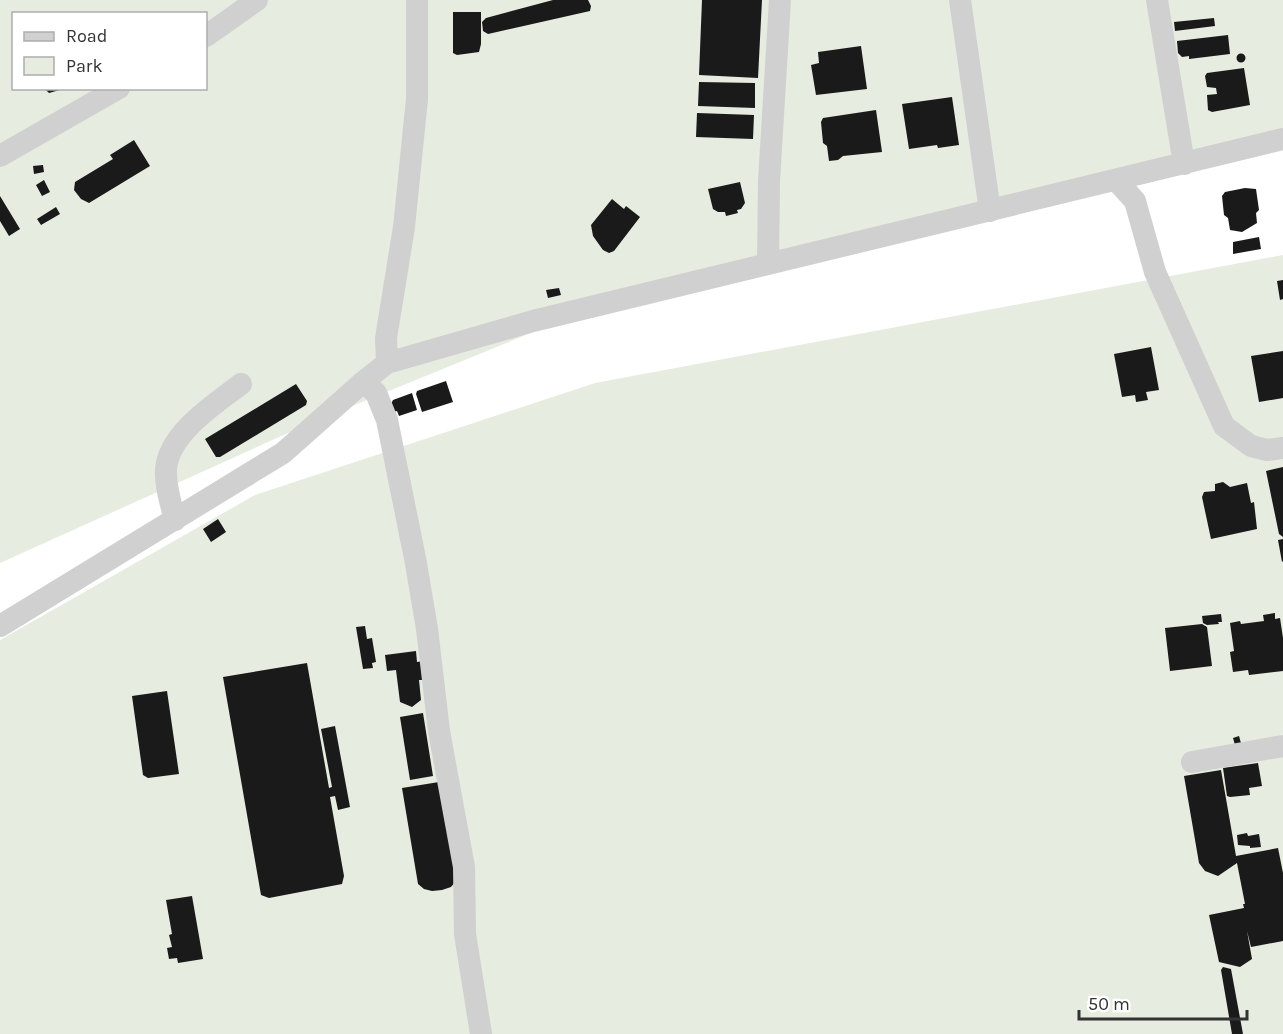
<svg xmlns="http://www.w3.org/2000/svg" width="1283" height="1034" font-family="Karla,sans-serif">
<rect width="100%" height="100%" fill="#fff"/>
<path fill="#e6ecdf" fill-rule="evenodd" d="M0,0H1283V131L665,278L308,424L0,563ZM14,14H206V88H14Z
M1283,255V1034H0V640L255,495L595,383Z"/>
<path fill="#1a1a1a" d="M553,0H588L591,6L590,11L488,34L483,31L482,22L486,18Z
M702,0H762L758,78L699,75Z
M453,12H481V44L479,52L457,55L453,53Z
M1214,18L1215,26L1175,31L1174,22Z
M1228,35L1230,54L1189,59V56L1182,57L1178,53L1177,41Z
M861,46L867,89L816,95L811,65L819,63L818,52Z
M1236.5 58a4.5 4.5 0 1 1 9 0a4.5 4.5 0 1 1-9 0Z
M1244,68L1250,105L1212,112L1208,110L1207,95L1217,94L1216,88L1207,87L1205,76L1207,73Z
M699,82L755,83V108L698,106Z
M44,88H63V89L49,93Z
M952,97L959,145L938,148L937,145L909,149L902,104Z
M876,110L882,152L843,156L838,160L829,161L827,146L823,143L821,122L823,118Z
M697,113L754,115L753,139L696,137Z
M134,140L150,166L89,203L81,199L74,190L75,182L113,159L110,155Z
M43,165L44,172L34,174L33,166Z
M44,180L50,192L42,196L36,185Z
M740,182L745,203L741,209L737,210L738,213L726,216L725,212H718L713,209L708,189Z
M1245,188L1256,189L1259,210L1256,213L1257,223L1242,232L1230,230L1228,218L1224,215L1222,196L1225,192Z
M0,196L20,229L9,236L0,221Z
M612,199L624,209L626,206L640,217L614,251L609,253L603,250L593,236L591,225Z
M56,207L60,214L41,225L37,219Z
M1259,237L1261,249L1233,254V242Z
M1283,280V299L1280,300L1277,281Z
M559,288L561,295L548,298L546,290Z
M1151,347L1159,390L1146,392L1148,400L1136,402L1135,395L1122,397L1114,354Z
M1283,351V398L1259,402L1251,356Z
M446,381L453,402L422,412L416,394L417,391Z
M296,384L307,401L306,405L220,457H216L205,439Z
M412,393L417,410L399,416L397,411L394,412L391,404L393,400Z
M1283,467V537L1279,534L1266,471Z
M1223,482L1230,487L1247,483L1251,503L1254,502L1257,529L1211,539L1202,497L1204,492L1215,491V484Z
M218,519L226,532L211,542L203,529Z
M1283,539V561L1282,562L1278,540Z
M1275,613V619L1280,618L1283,638V671L1249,675L1248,670L1233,672L1230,652L1234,651L1230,623L1240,621L1241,624L1264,621L1263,615Z
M1221,614L1222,622H1218L1219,624L1207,625L1203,623L1202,616Z
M1202,624L1207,627L1212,666L1170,671L1165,628Z
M365,626L367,639L372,638L376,662L372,663L373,668L363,669L356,627Z
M416,651L417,662L423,661L426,680H419L421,700L412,707L400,702L396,670L387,671L385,655Z
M307,663L329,788L332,787L321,729L335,726L350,807L338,810L335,796L330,797L344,876L342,884L269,898L261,895L223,677Z
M167,691L179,774L148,778L143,775L132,696Z
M423,713L433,776L410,780L400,717Z
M1239,736L1241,743L1235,745L1233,738Z
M1258,763L1262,786L1249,788L1250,795L1230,797L1227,796L1223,768Z
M1221,770L1236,856L1278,848L1283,873V941L1251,947L1247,931L1252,959L1240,967L1219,962L1209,915L1244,908L1243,904H1245L1237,863L1218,876L1205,871L1199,863L1184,776Z
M439,782L456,881L451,887L442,890L432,891L424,889L418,884L402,788Z
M1247,833L1248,836L1259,834L1261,847L1250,848V846L1238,845L1237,835Z
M192,896L203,959L178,963L177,958L169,959L167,948L172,947L169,935L172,934L166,900Z
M1223,967L1231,969L1243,1034H1232L1221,970Z"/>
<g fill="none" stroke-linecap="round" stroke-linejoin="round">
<path stroke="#d0d0d0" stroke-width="22" d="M960,0L990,211
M1157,0L1184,164
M206,36L257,0
M0,156L119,88
M1116,180L1135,201L1155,272L1224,426L1251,446L1267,450L1283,448
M768,264L769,181L780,0
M387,363L386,338L404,227L417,99V0
M363,382L376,393L387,420L415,558L427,629L439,731L464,867L465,934L481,1034
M175,520C171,504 165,486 166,469C169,433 215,404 241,384
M0,626L283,453L363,382L387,363L533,321L1283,139
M1192,762L1283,746"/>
</g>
<rect x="12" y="12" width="195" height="78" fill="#ffffff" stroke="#adadad" stroke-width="1.5"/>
<rect x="24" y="32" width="30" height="9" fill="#d0d0d0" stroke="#adadad" stroke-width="1.5"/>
<text x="66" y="42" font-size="18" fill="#333333">Road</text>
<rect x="24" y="57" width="30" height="18" fill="#e6ecdf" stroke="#adadad" stroke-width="1.5"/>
<text x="66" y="72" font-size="18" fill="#333333">Park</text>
<path d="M1079 1010v9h168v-9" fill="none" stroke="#333333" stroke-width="3"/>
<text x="1088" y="1010" font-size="18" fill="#333333" stroke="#ffffff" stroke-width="4.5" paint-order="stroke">50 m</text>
</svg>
